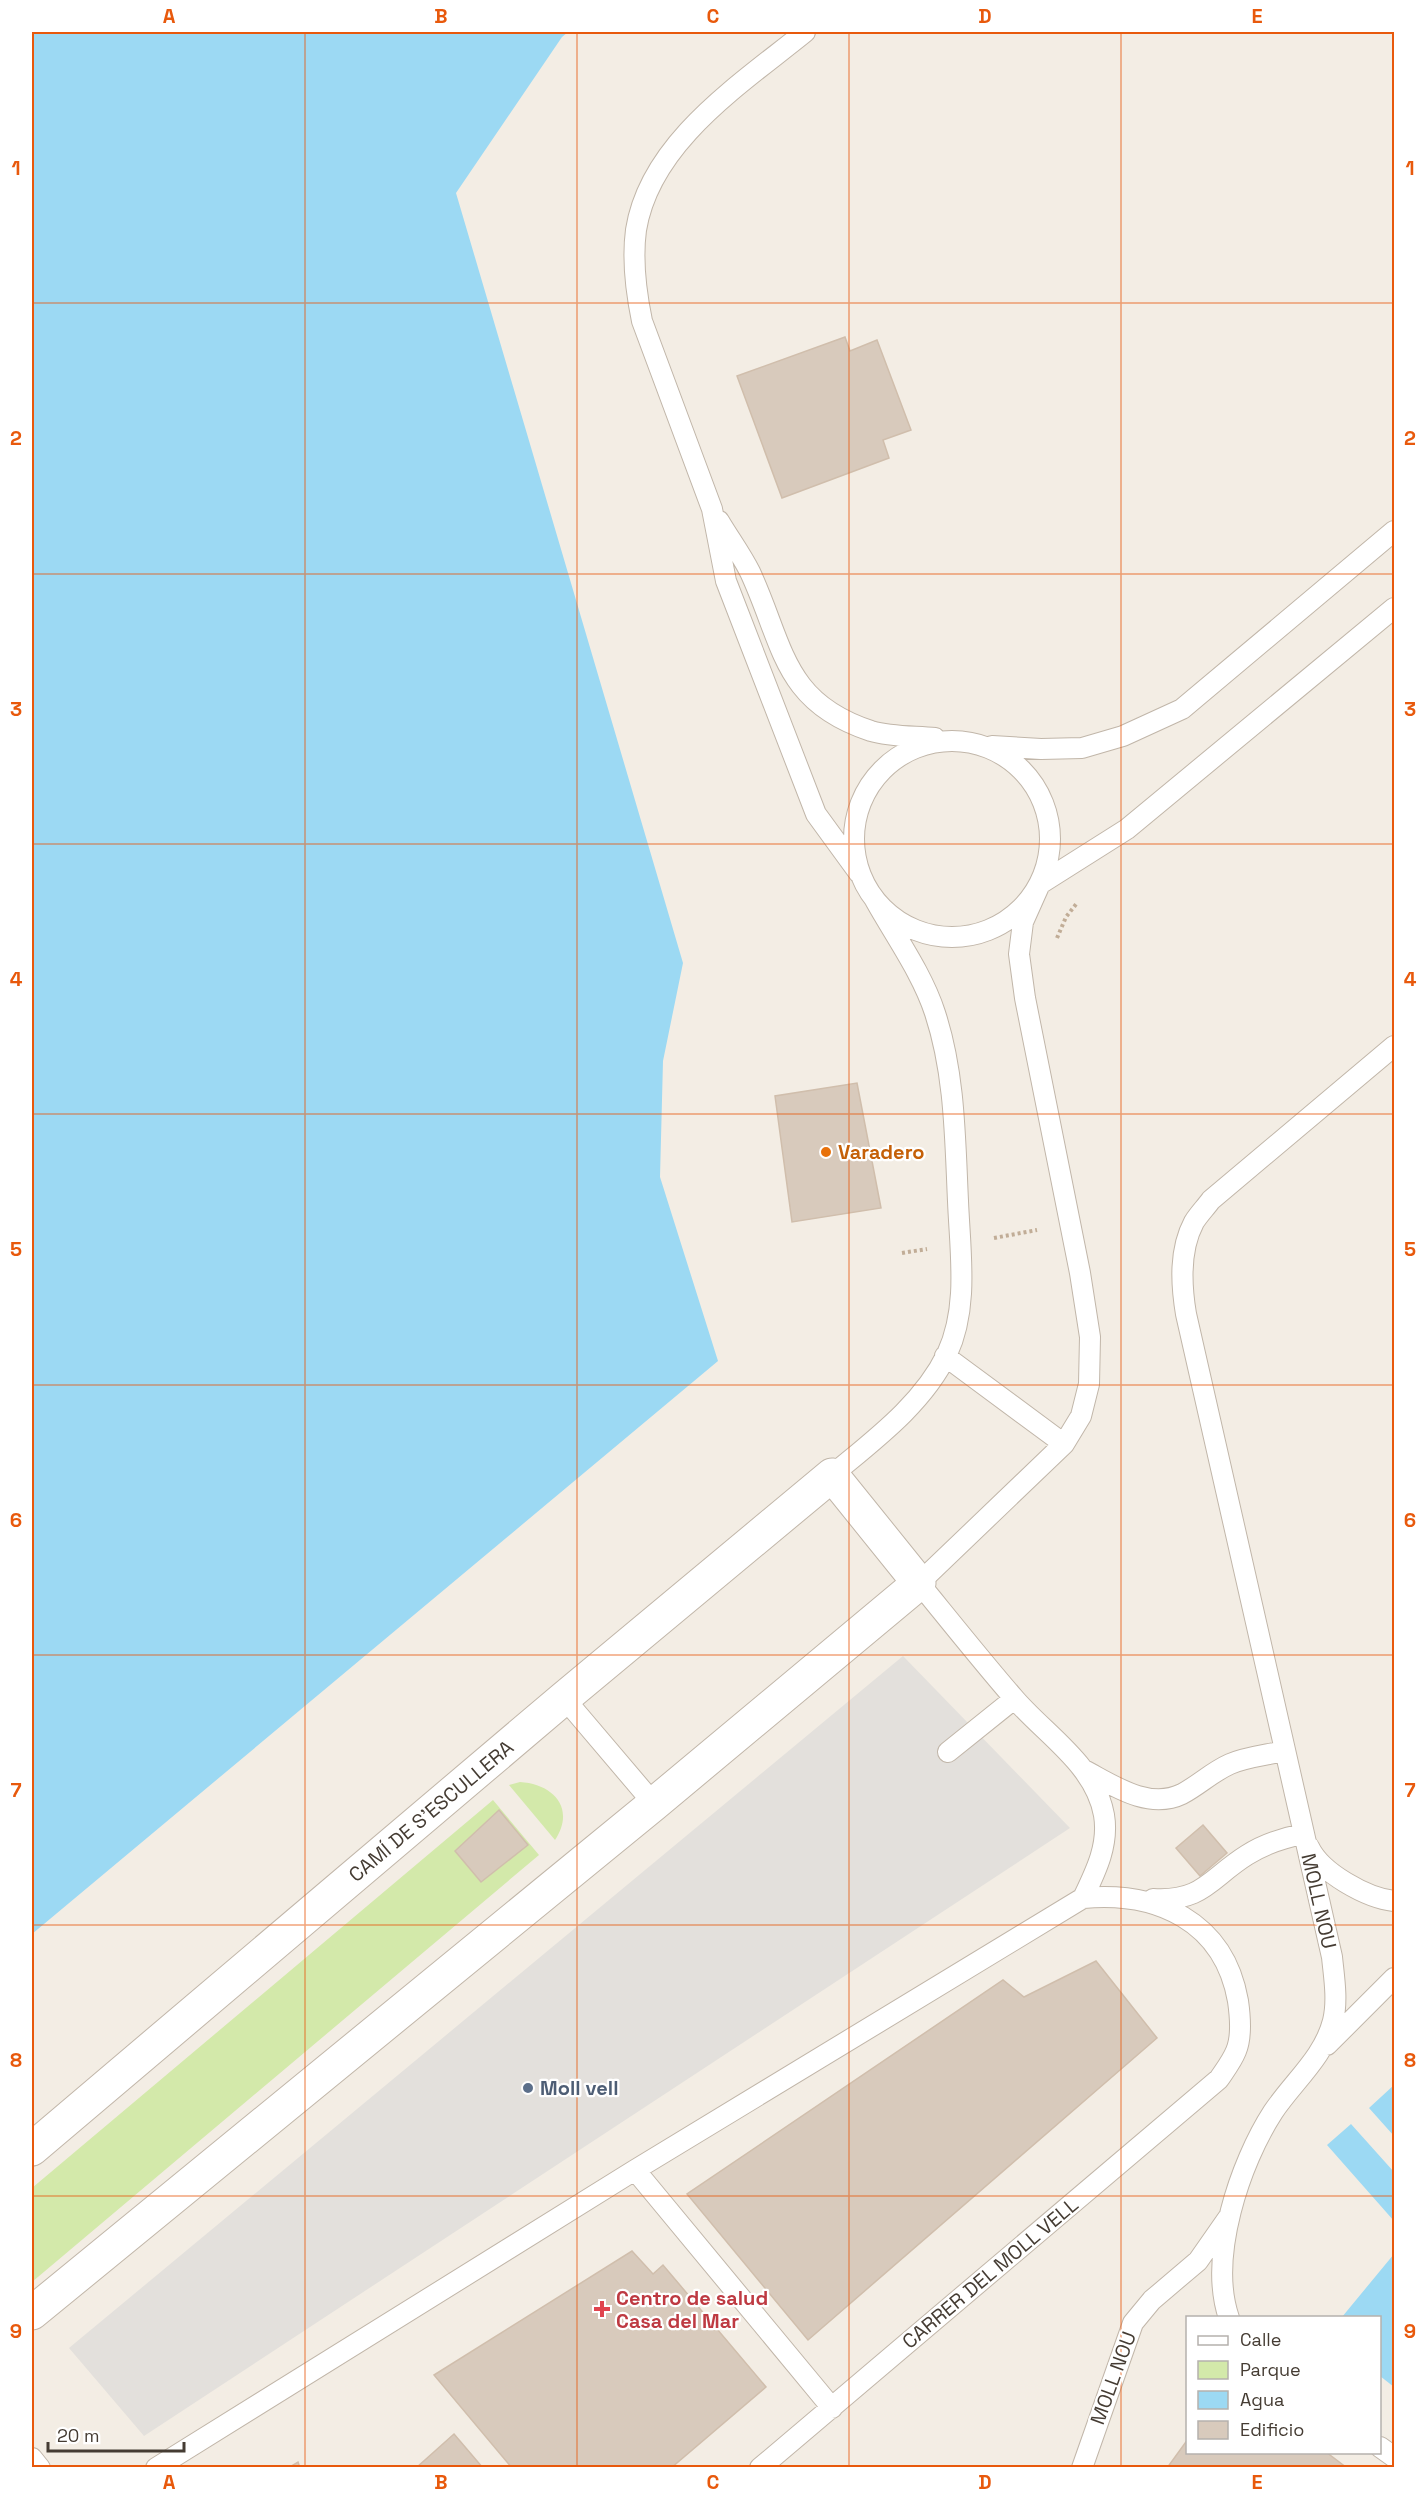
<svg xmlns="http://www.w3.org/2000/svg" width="1426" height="2499" font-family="'Space Grotesk',sans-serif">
<rect width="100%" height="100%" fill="#f3ede4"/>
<path fill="#d3e9aa" d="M520,1782C553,1784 576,1808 555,1840L509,1785Z
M493,1800L539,1855L32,2282V2188Z"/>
<path fill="#e3e0dc" d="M903,1656L1070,1828L144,2436L69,2348Z"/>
<path fill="#9cd9f3" d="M32,32H568L562,37L456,193L683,963L663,1061L660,1177L718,1361L32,1934Z
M1394,2085V2136L1369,2108Z
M1351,2124L1394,2172V2221L1327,2145Z
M1394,2254V2387L1380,2376V2318L1342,2317Z"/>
<path fill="#d8cabc" stroke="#d0beac" stroke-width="1.5" d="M845,337L850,351L877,340L911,430L883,440L889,458L782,498L737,376Z
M857,1083L881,1208L792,1222L775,1096Z
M499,1810L528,1845L481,1882L455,1851Z
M1203,1825L1227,1853L1200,1876L1176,1848Z
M1096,1961L1157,2038L808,2340L687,2194L1003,1980L1024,1997Z
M632,2251L653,2274L663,2265L766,2387L671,2468H512L434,2375Z
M454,2434L483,2468H416Z
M1188,2439V2452H1326L1347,2468H1167Z
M298,2462L300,2468H288Z"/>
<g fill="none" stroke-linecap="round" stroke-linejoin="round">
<g stroke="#c1b6a9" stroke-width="22">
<path id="service" d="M805,32C741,84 650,142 636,230C632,260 636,292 642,321L712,509L726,581L816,814L859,873
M719,521C729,538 741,554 750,572C784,645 782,702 871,731C891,737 915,736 935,738
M854 839a98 98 0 1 1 196 0a98 98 0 1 1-196 0Z
M992,746L1041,749L1082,748L1123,736L1182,709L1394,531
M945,1356L1064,1444
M832,1475C874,1440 923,1404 947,1354C969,1307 960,1252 958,1201C955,1138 955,1074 935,1013C922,973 895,936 875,900
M564,1698L654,1804
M948,1752L1014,1699
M1086,1771C1114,1786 1149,1810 1182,1794C1199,1785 1212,1772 1230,1764C1246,1757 1267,1755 1284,1751
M1309,1847C1321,1873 1367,1898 1394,1901
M1083,1898C1096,1871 1109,1845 1104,1815C1095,1764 1044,1734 1013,1697C981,1660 950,1621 919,1583L1064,1444L1081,1416L1089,1384L1090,1337L1080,1273L1025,998L1019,954L1023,922L1040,884L1127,829L1394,608
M1153,1899C1203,1902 1210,1878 1247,1855C1264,1844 1283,1838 1303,1834
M1327,2045L1394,1978
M635,2170L832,2408
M1229,2318C1208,2257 1240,2163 1273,2112C1293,2082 1324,2057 1333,2021C1338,2000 1334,1977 1332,1957L1186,1314C1181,1284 1179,1250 1194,1222C1199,1214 1206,1207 1211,1200L1394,1046
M1380,2447L1394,2457
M32,2458L40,2468
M156,2468L635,2170L1083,1898C1157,1891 1224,1921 1238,2001C1240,2015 1242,2037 1236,2051C1232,2061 1225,2070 1219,2079L760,2468
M1082,2468L1133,2323L1152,2300L1198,2261L1228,2218"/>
</g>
<g stroke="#c1b6a9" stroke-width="35">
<path id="minor" d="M32,2149L564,1698L832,1475L919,1583L654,1804L32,2313"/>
</g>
<path stroke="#c1ad97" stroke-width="4" stroke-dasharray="3 3" stroke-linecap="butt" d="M1057,938L1066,917L1077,903
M994,1238L1037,1230
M902,1253L927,1249"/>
<use href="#service" stroke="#fff" stroke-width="20"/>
<use href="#minor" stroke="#fff" stroke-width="33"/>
</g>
<path fill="none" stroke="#e8590c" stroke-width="1.5" stroke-opacity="0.55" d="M305,32V2468M577,32V2468M849,32V2468M1121,32V2468M32,303H1394M32,574H1394M32,844H1394M32,1114H1394M32,1385H1394M32,1655H1394M32,1925H1394M32,2196H1394"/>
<circle fill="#e8710a" stroke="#fff" stroke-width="2" cx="826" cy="1152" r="6"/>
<circle fill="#5c6f8a" stroke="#fff" stroke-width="2" cx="528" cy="2088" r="6"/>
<path fill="#e0444e" stroke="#fff" stroke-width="2" d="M599 2300h6v6h6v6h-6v6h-6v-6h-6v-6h6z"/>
<g text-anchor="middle" stroke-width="4.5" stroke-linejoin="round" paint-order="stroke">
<g font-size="20" font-weight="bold" fill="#c56008" stroke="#fff" text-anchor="start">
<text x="838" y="1159">Varadero</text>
</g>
<g font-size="20" fill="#453c33" stroke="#fff">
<text transform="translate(431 1811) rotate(-40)" y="7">CAMÍ DE S'ESCULLERA</text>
<text transform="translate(1319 1901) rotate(77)" y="7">MOLL NOU</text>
<text transform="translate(990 2273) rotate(-40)" y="7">CARRER DEL MOLL VELL</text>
<text transform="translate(1113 2378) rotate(-70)" y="7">MOLL NOU</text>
</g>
<g font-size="20" font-weight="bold" fill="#4e5e75" stroke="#fff" text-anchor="start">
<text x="540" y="2095">Moll vell</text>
</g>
<g font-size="20" font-weight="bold" fill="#be3a42" stroke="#fff" text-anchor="start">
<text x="616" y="2305">Centro de salud<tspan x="616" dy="23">Casa del Mar</tspan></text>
</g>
</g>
<rect width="1426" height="2499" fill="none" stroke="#ffffff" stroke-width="66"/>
<rect x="1186" y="2316" width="195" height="138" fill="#ffffff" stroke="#b5b1ad" stroke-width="1.5"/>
<rect x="1198" y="2336" width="30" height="9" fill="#ffffff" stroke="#b5b1ad" stroke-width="1.5"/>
<text x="1240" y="2346" font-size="18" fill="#453c33">Calle</text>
<rect x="1198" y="2361" width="30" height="18" fill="#d3e9aa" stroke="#b5b1ad" stroke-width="1.5"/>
<text x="1240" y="2376" font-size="18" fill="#453c33">Parque</text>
<rect x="1198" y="2391" width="30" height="18" fill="#9cd9f3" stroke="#b5b1ad" stroke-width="1.5"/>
<text x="1240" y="2406" font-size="18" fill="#453c33">Agua</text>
<rect x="1198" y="2421" width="30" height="18" fill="#d8cabc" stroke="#b5b1ad" stroke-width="1.5"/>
<text x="1240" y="2436" font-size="18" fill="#453c33">Edificio</text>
<path d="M48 2442v9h136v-9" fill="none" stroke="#453c33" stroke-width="3"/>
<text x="57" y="2442" font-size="18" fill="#453c33" stroke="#ffffff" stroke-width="4.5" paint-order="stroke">20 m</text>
<rect x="33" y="33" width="1360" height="2433" fill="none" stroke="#e8590c" stroke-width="2"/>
<g font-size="20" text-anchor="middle" font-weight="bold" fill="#e8590c">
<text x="169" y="23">A</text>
<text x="441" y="23">B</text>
<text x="713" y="23">C</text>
<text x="985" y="23">D</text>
<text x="1257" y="23">E</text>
<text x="16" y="175">1</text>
<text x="1410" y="175">1</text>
<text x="16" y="445">2</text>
<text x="1410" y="445">2</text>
<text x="16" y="716">3</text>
<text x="1410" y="716">3</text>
<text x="16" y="986">4</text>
<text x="1410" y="986">4</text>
<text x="16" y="1256">5</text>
<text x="1410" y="1256">5</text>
<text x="16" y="1527">6</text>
<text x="1410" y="1527">6</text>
<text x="16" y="1797">7</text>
<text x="1410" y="1797">7</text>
<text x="16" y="2067">8</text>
<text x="1410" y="2067">8</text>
<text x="16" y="2338">9</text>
<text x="1410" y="2338">9</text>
<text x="169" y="2489">A</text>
<text x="441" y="2489">B</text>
<text x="713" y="2489">C</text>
<text x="985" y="2489">D</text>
<text x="1257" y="2489">E</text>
</g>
</svg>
